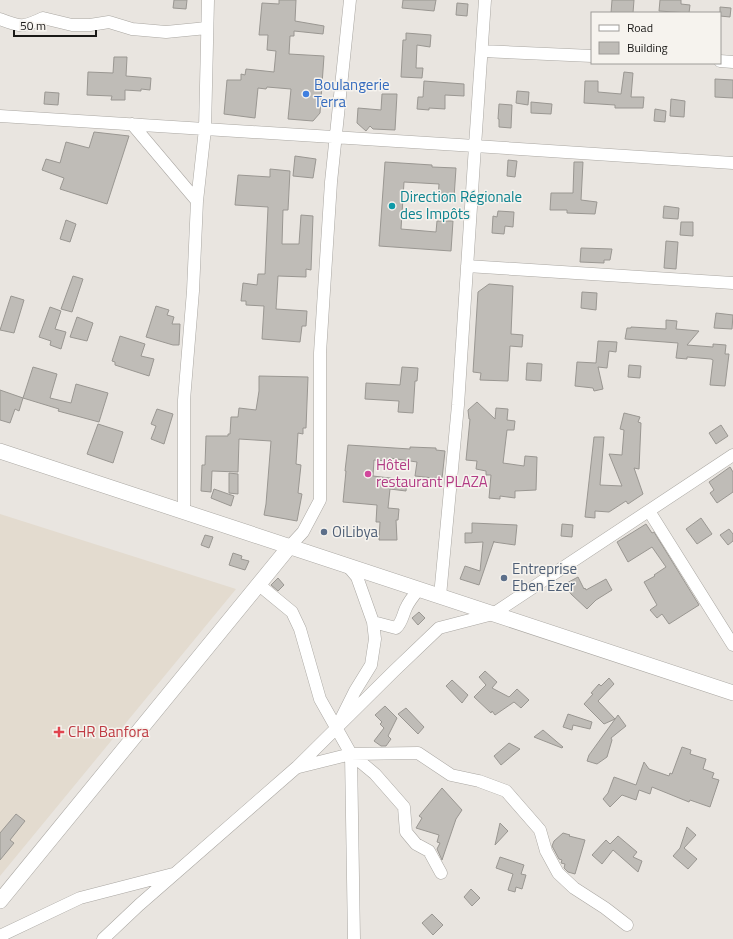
<svg xmlns="http://www.w3.org/2000/svg" width="733" height="939" font-family="'Titillium Web',sans-serif">
<rect width="100%" height="100%" fill="#e9e5e0"/>
<path fill="#e3dbcf" d="M0,514L236,589L0,876Z"/>
<path fill="#bfbcb7" stroke="#9a9792" d="M174,0H187L186,9L173,8Z
M279,0H296L295,21L324,26L323,34L294,31V36H290L289,54L324,56L320,113L313,121L288,119L291,89L267,87L266,89L258,88L255,118L224,114L227,80H241V74L245,75L246,69L274,72L276,51L267,50L268,35H259L262,3L279,4Z
M403,0H436L434,11L402,8Z
M612,0H634L633,13H611Z
M660,0H681V4L690,5L689,13L659,11Z
M457,3L468,4L467,16L456,15Z
M720,7L731,8L730,17L720,16Z
M406,33L431,35L430,47L417,45L416,68H423L422,78L401,77L403,40H406Z
M114,57H127L126,76L151,78L150,90L141,89V91L125,90V100H111L112,96L87,95L88,72L113,73Z
M624,72L633,73L631,97H644L643,108H615V105L584,103L585,81H598V92L621,94Z
M715,79L733,80V98L715,97Z
M424,81L464,84V96L445,95V109L429,108V110L417,109L418,97H423Z
M517,91L529,92L528,105L516,103Z
M45,92L59,93L58,105L44,104Z
M382,94H397L395,130L373,129L370,126L366,131L357,123L358,108L381,110Z
M671,99L685,101L684,117L670,116Z
M531,102L552,104L551,114L531,113Z
M499,104L512,105L511,128L499,127V119H498Z
M655,109L666,111L665,122L654,121Z
M94,132L129,136L107,204L60,189L64,178L42,170L46,159L60,163L66,142L89,148Z
M295,156L316,159L313,178L293,176Z
M508,160L517,161L515,177L507,176Z
M385,162L432,165V167L456,168L454,198H438L439,184L404,182L401,229L436,232L437,221H453L451,251L379,246Z
M574,162H583L581,200L597,202L595,214L567,213V210H550L551,193H573Z
M270,169L290,171L288,210H283L282,244H299L301,215L313,216L311,270L306,269V277L278,276L276,309L307,311L306,326H302L300,342L262,339L264,306L246,305V301H241L243,283L257,285L258,274H265L268,207L235,205L238,175L270,177Z
M664,206L679,208L678,219L663,218Z
M498,211L514,212L513,227L505,226L504,234L492,233L493,216L497,217Z
M66,220L76,224L70,242L60,239Z
M681,222H693V236L680,235Z
M666,241L678,242L676,269L664,268Z
M581,248L612,249L610,260H604V263L580,262Z
M73,276L83,279L72,312L61,309Z
M489,284L513,286L511,334L523,335L522,347L510,346L508,381L480,380L481,373L473,372L478,292Z
M582,292L597,293L596,310L581,308Z
M11,296L24,300L14,333L0,330Z
M156,306L169,310L167,315L174,317L172,324H180L179,345H173L146,337Z
M50,307L61,311L55,329L66,332L61,349L50,345L51,341L39,337Z
M716,313L733,315L732,329L714,328Z
M77,317L93,323L87,341L70,337Z
M666,320L677,321L676,329L699,331L687,345L713,347V344L726,345L725,354H729L725,386L710,385L713,360L711,359L687,357V359L676,358L678,343L625,339L627,328H631V327L666,329Z
M120,336L145,344L141,356L154,359L149,376L115,365V362L112,361Z
M598,341L617,342L616,352L609,351L607,368L598,367L603,389L594,391L593,388L575,386L577,362L596,363Z
M527,363L542,364L541,381L526,380Z
M629,365L641,366L640,378L628,377Z
M33,367L57,374L50,398L71,403L76,384L108,393L99,422L58,411L59,409L23,398Z
M402,367L418,368L417,381H415L413,413L398,412L399,401L365,399L366,383L400,385Z
M259,376L308,377L306,428H303V434L298,433L296,464L301,465L298,493L302,494L297,521L264,515L266,504L271,441L239,439L238,472L212,471L211,492L201,491L202,465H205L206,436H228V434H230L231,417H238L239,408L256,410L259,391Z
M0,390L23,398L19,411L15,409L10,423L0,420Z
M477,402L495,419L496,408L508,409L507,420L515,421L514,430H507L503,463L524,466L525,456L537,457L536,490L515,491V498L500,496V499L489,498L491,475H486V471L476,469L477,461L466,460L470,419H469L468,410Z
M157,409L173,414L164,444L151,439L156,426L151,424Z
M624,413L640,417L638,422L641,423L639,469L634,468L643,494L628,504L626,501L609,512L595,511V518L585,517L594,437H604L600,485L622,486L609,454L622,455L624,430L620,429Z
M98,424L123,432L113,463L87,454Z
M721,425L728,436L716,444L709,433Z
M348,445L410,449V447L436,448V450L445,451L442,479L415,476L417,462L390,458L389,461L374,460L373,476L407,480L406,491L390,489L388,508L399,509L398,520H396L397,540H379L380,522H376L377,505L343,502L346,471H345Z
M730,467L733,472V492L717,503L710,493L714,490L709,482Z
M229,473L238,474V494L229,493Z
M214,489L234,496L231,506L211,498Z
M701,518L712,534L697,544L686,529Z
M472,523L517,525L515,545L494,542V541L479,585L460,579L465,566L480,571L483,542L465,543V533H472Z
M562,524L573,525L572,537L561,536Z
M646,524L652,533L654,532L699,605L669,624L662,614L657,618L650,610L657,605L644,582L655,576L654,575L666,567L652,547L628,562L617,542Z
M729,529L733,534V541L728,545L720,535Z
M205,535L213,537L209,548L201,545Z
M233,553L242,556L241,559L249,561L245,570L229,565Z
M578,577L584,589L585,588L586,590L606,579L612,590L596,600L587,609L571,594L565,584Z
M278,578L284,585L278,591L271,585Z
M419,612L425,618L418,625L412,618Z
M485,671L497,682L492,688L509,697L517,689L529,700L521,708L514,702L495,715L492,711L491,713L474,697L486,685L479,677Z
M609,678L614,684L598,701L615,719L604,724L584,704L593,694L591,693L599,684L601,686Z
M452,680L468,695L462,703L446,686Z
M385,706L397,718L388,736L391,739L386,746H381L374,741L384,728L380,724L382,722L375,715Z
M406,708L424,727L418,734L398,714Z
M568,714L592,722L590,729L573,725L572,730L563,727Z
M618,715L626,726L611,738L612,740L607,757L597,764L587,761L589,755Z
M543,730L563,747L562,748L534,737Z
M509,743L520,749L501,765L494,756Z
M682,747L691,750L690,754L706,759L703,769L714,773L712,778L719,780L710,807L690,800L689,802L652,787L650,794L639,790L636,800L622,795L610,807L603,799L608,793L614,777L636,785L644,762L649,769L669,776L670,773L672,774Z
M442,788L462,810L456,819L442,860L437,849L440,843L437,842L439,835L416,828L422,818L419,816Z
M16,814L25,821L10,840L14,843L0,860V833Z
M500,823L508,831L495,845Z
M687,827L696,835L684,848L697,859L688,869L673,856L680,848Z
M563,833L570,835L569,836L585,840L575,874L568,872L564,868L565,864L561,863L562,860L559,859L552,846L554,841Z
M618,836L637,852L633,857L642,861L638,872L613,850L602,864L592,855L606,840L610,844Z
M500,857L524,865L521,874L526,875L522,889L516,887L515,892L508,890L513,874L496,868Z
M471,889L480,898L472,906L464,897Z
M432,914L443,925L433,935L422,923Z"/>
<g fill="none" stroke-linecap="round" stroke-linejoin="round">
<g stroke="#aaa7a2" stroke-width="13">
<path id="minor" d="M0,19C21,27 22,28 43,18L72,25H90L109,22L132,29L166,32L207,28
M482,51L592,56
M720,61L733,62
M0,116L475,146L485,0
M132,124L197,201
M467,266L733,283
M649,511L733,645
M184,512V400L193,291L197,201L205,129L208,0
M290,546L303,532L320,500V353L331,182L350,0
M258,584L292,612L300,629L320,699L351,754L375,774L404,807L406,832L416,844L429,851L441,873
M440,596L458,405L475,146L733,163
M373,622L396,628C402,623 403,614 406,608C409,601 414,595 419,589
M341,719L355,691L371,665L375,639L373,622L357,577L347,565
M351,754L354,939
M299,767L351,754L418,753L451,775L479,781L506,791L540,830L546,851L558,873L574,888L605,908L627,925
M0,936L80,898L173,874
M103,939L139,905L297,767L394,671L439,628L493,614L733,455"/>
</g>
<g stroke="#aaa7a2" stroke-width="16">
<path id="tertiary" d="M0,451L733,693
M0,901L290,546"/>
</g>
<use href="#minor" stroke="#fff" stroke-width="12"/>
<use href="#tertiary" stroke="#fff" stroke-width="15"/>
</g>
<circle fill="#3f7fe0" stroke="#f6f3ee" stroke-width="1.5" cx="306" cy="94" r="4"/>
<circle fill="#0f9aa8" stroke="#f6f3ee" stroke-width="1.5" cx="392" cy="206" r="4"/>
<circle fill="#d1479c" stroke="#f6f3ee" stroke-width="1.5" cx="368" cy="474" r="4"/>
<g fill="#5c6f8a" stroke="#f6f3ee" stroke-width="1.5">
<circle cx="324" cy="532" r="4"/>
<circle cx="504" cy="578" r="4"/>
</g>
<path fill="#e0444e" stroke="#f6f3ee" stroke-width="1.5" d="M57 726h4v4h4v4h-4v4h-4v-4h-4v-4h4z"/>
<g text-anchor="middle" stroke-width="3" stroke-linejoin="round" paint-order="stroke">
<g font-size="15" fill="#366cbe" stroke="#f6f3ee" text-anchor="start">
<text x="314" y="90">Boulangerie<tspan x="314" dy="17">Terra</tspan></text>
</g>
<g font-size="15" fill="#0d838f" stroke="#f6f3ee" text-anchor="start">
<text x="400" y="202">Direction Régionale<tspan x="400" dy="17">des Impôts</tspan></text>
</g>
<g font-size="15" fill="#b23c85" stroke="#f6f3ee" text-anchor="start">
<text x="376" y="470">Hôtel<tspan x="376" dy="17">restaurant PLAZA</tspan></text>
</g>
<g font-size="15" fill="#4e5e75" stroke="#f6f3ee" text-anchor="start">
<text x="332" y="537">OiLibya</text>
<text x="512" y="574">Entreprise<tspan x="512" dy="17">Eben Ezer</tspan></text>
</g>
<g font-size="15" fill="#be3a42" stroke="#f6f3ee" text-anchor="start">
<text x="68" y="737">CHR Banfora</text>
</g>
</g>
<rect x="591" y="12" width="130" height="52" fill="#f6f3ee" stroke="#9e9c98"/>
<rect x="599" y="25" width="20" height="6" fill="#ffffff" stroke="#9e9c98"/>
<text x="627" y="32" font-size="12" fill="#1a1917">Road</text>
<rect x="599" y="42" width="20" height="12" fill="#bfbcb7" stroke="#9e9c98"/>
<text x="627" y="52" font-size="12" fill="#1a1917">Building</text>
<path d="M14 30v6h82v-6" fill="none" stroke="#1a1917" stroke-width="2"/>
<text x="20" y="30" font-size="12" fill="#1a1917" stroke="#f6f3ee" stroke-width="3" paint-order="stroke">50 m</text>
</svg>
